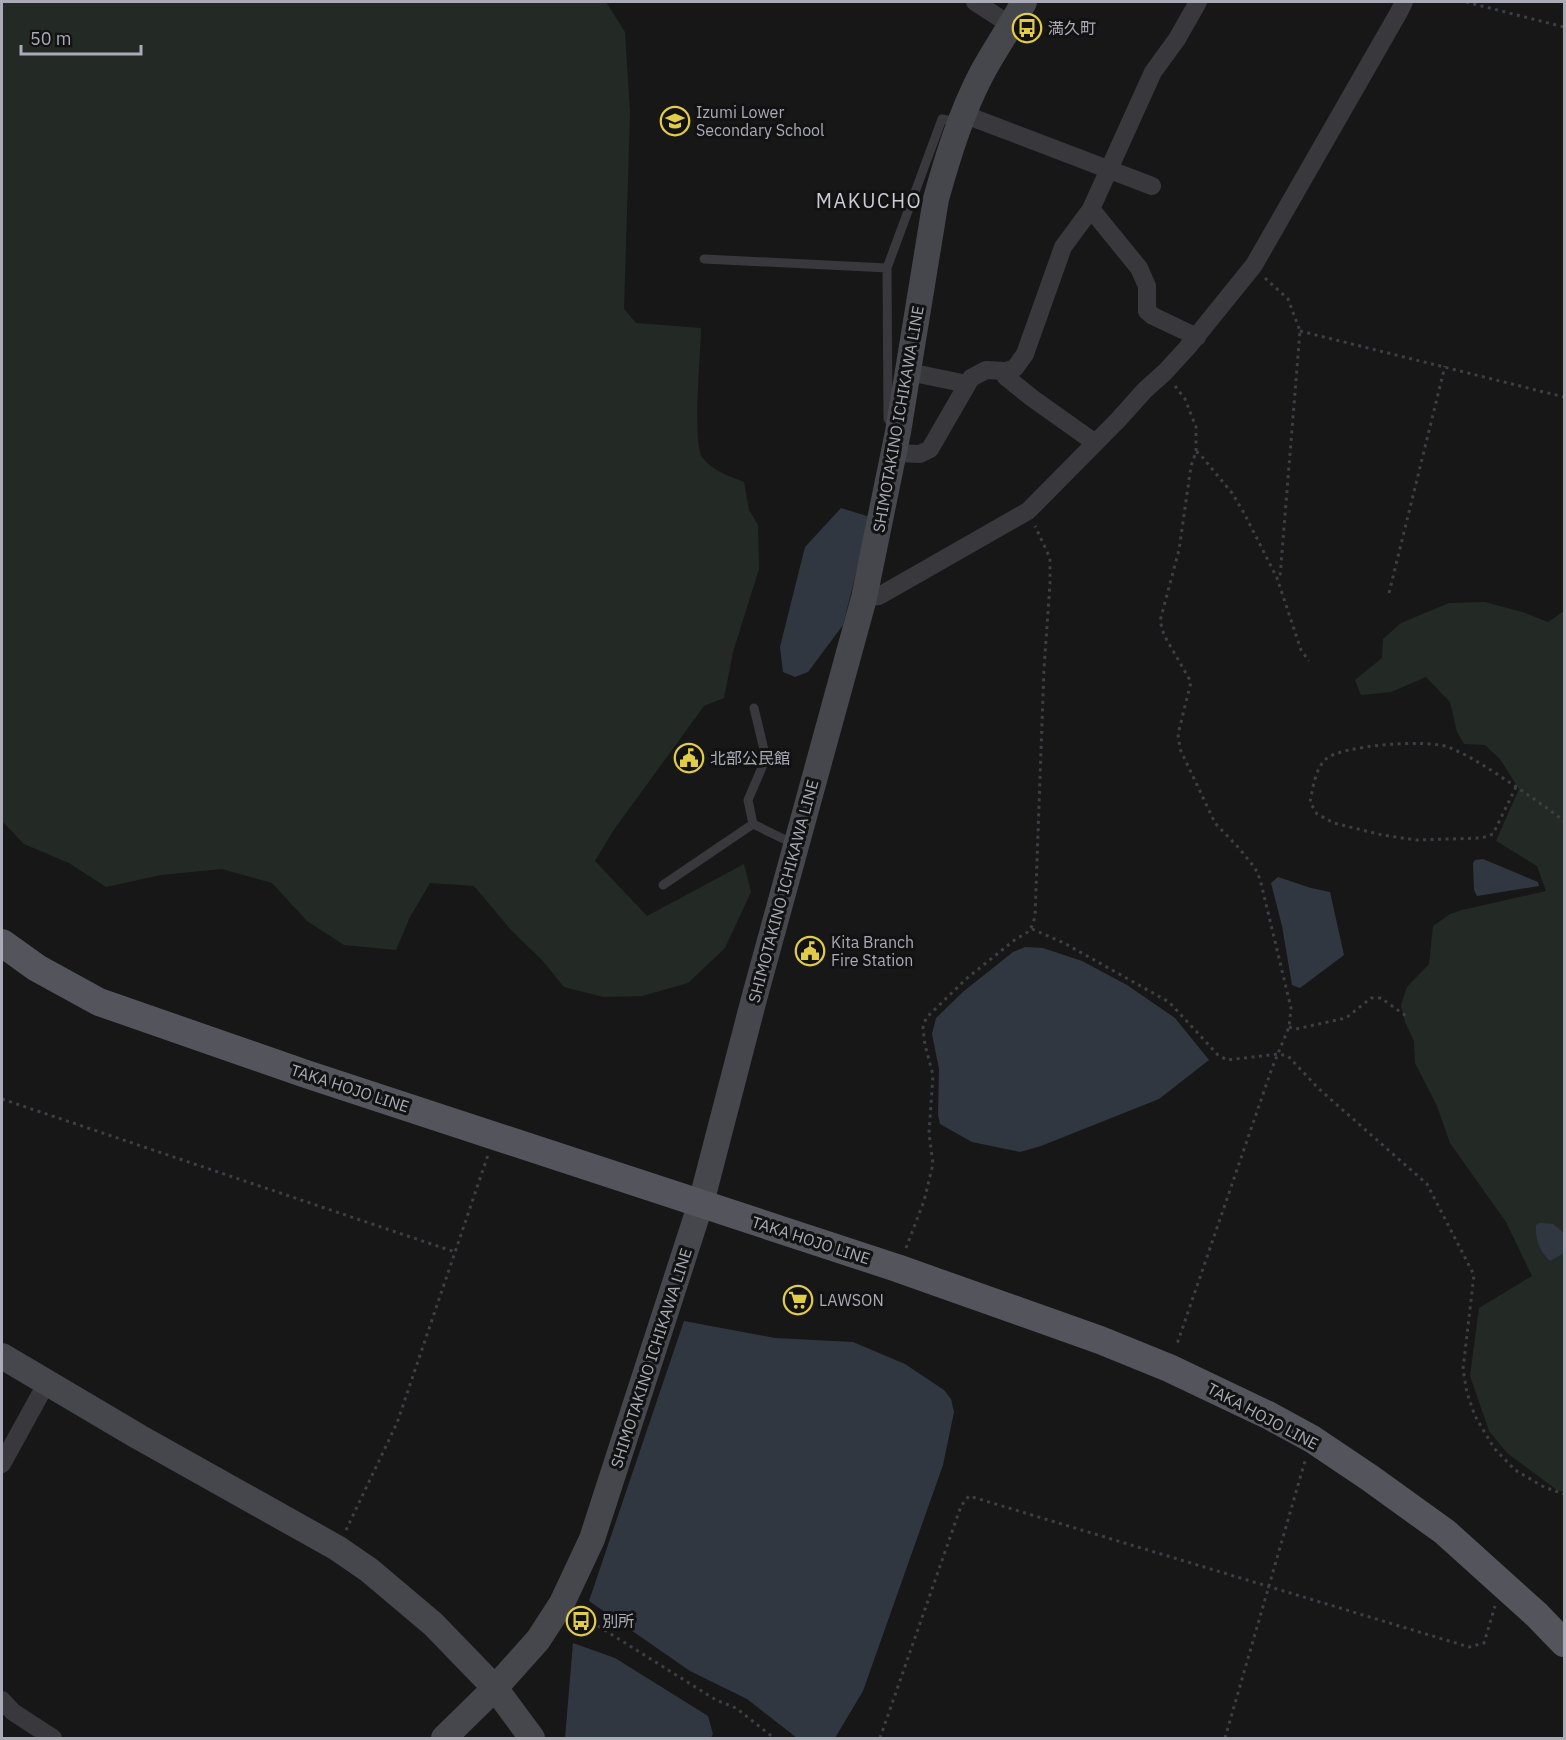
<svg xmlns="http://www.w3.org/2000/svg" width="1566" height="1740" font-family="'IBM Plex Sans','Noto Sans JP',sans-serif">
<rect width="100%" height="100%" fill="#171718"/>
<path fill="#232a25" d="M2,2H606L625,32L630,113L624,309L636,323L701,328C701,351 692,442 702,457C712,471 729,476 744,482L749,510L758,525L759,569L733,652L724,698L704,706L613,831L595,861L647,916L744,864L751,892L725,948L688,983L642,996L603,997L564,987L542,960L511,930L474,886L430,883L410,917L396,950L344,945L307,921L272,883L222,869L161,875L106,887L69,863L24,844L2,821Z
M1485,602L1522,612L1548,622L1564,611V1492L1557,1490L1507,1453L1489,1431L1470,1376L1479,1308L1532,1276L1506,1222L1450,1143L1437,1106L1415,1063L1414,1041L1405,1022L1401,1005L1407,987L1429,964L1433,926L1450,914L1462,910L1546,891L1537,866L1496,841L1519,789L1500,759L1485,745L1464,744L1457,732L1450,702L1426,677L1391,692L1361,695L1355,680L1382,658L1383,639L1401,623L1449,603Z"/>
<path fill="#313740" d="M841,508L870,517L843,625L808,672L795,677L783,672L780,647L805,547Z
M1483,859L1538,882L1539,886L1477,896L1474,890L1473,863L1475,860Z
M1278,877L1311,888L1330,892L1344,955L1300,988L1292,985L1282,926L1271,883Z
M1025,947L1043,948L1082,961L1127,985L1175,1018L1209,1060L1159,1099L1041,1146L1020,1152L972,1142L940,1124L938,1115L939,1069L932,1034L936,1018L964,991L1013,952Z
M1540,1223L1553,1224L1564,1233V1253L1550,1261C1540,1251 1535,1240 1536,1225Z
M684,1321L775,1338L853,1342L905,1364L944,1390L951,1399L954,1412L943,1465L863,1691L835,1738H797L747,1699L690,1671L589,1601Z
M573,1643L615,1658L708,1716L713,1734L711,1738H565Z"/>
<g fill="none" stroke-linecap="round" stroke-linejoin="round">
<path stroke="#3e3f44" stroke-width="3" stroke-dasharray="3 4.5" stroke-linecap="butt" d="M1466,2L1564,27
M1265,278L1288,299L1300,331L1280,577L1277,578
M1300,331L1564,397
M1175,386L1185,399L1196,427V452L1191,466L1179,550L1160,621L1164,635L1191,682L1178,734L1180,749L1215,823L1238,847L1255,868L1260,879L1291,1008L1289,1027L1272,1068L1176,1347
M1196,452L1199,453L1232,493L1244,513L1277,578L1301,650L1309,661
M1389,593L1445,366
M1516,787L1493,834L1482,838L1416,840L1382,835L1334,823L1317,814L1310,802C1313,788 1315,769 1326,759C1342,745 1427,739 1448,747C1466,754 1483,765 1500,776C1522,791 1544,805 1564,821
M1032,929L1064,943L1169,1002L1218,1055L1227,1060L1278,1054L1288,1056L1319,1089L1427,1184L1474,1275L1463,1369L1467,1393L1475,1416L1494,1448L1515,1470L1544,1487L1564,1494
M1289,1027L1296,1029L1346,1018L1371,998H1381L1406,1016
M2,1099L455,1252
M906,1248L924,1201L933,1164L929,1133L933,1075L925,1045L923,1028L926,1018L966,979L1017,938C1029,933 1032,929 1035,916L1044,668L1050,584V558L1035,526
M346,1530L397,1423L488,1155
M579,1614L716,1700L736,1708L774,1738
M880,1738L961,1506L969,1496L1469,1647L1484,1643L1495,1606
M1225,1738L1305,1461"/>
<path stroke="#38383d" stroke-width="9" d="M704,259L887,268
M893,426L888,419L887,268L942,119L958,122
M753,824L748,800L766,758L754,708
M663,885L753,824L794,844"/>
<path stroke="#38383d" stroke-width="18" d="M975,2L1012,26
M963,114L1152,186
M1091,209L1139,268L1147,286V311L1153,316L1197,337
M1006,371V377L1032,398L1094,442
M909,372L967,384
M894,453L920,454L930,449L971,378L986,370L1006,371L1015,368L1025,354L1063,247L1091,209L1153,72L1177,39L1198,2
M864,598L879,596L1028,511L1118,420L1145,390L1165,372L1187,348L1254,265L1399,12L1404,2
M2,1464L46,1384
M2,1700L13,1712L53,1738"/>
<path stroke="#46474d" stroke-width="26" d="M2,1356L139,1437L337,1548L369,1570L433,1624L495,1688L532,1738
M444,1738L495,1688L538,1640L562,1603L592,1539L701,1203L754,999L864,598L898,432L936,199C948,156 961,113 982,73C995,49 1011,26 1024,2"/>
<path stroke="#54555c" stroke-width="28" d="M2,943L37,968L99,1002L306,1074L897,1268L1100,1340L1169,1368L1268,1415L1312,1439L1370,1478L1445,1532L1537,1615L1564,1643"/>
</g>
<defs>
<g id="bus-ring" transform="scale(1.5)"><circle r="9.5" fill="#121213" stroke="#e0cc47" stroke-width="1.5"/><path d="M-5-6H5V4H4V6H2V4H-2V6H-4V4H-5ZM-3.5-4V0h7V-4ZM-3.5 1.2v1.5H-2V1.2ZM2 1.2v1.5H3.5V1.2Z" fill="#e0cc47"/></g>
<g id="school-ring" transform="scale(1.5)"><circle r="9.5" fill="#121213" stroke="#e0cc47" stroke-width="1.5"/><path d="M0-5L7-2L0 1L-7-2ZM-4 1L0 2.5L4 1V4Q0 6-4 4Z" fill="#e0cc47"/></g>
<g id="civic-ring" transform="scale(1.5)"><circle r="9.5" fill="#121213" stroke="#e0cc47" stroke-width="1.5"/><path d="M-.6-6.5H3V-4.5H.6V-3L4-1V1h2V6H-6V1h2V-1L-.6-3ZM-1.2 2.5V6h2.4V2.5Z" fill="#e0cc47"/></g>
<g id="supermarket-ring" transform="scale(1.5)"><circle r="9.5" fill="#121213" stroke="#e0cc47" stroke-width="1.5"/><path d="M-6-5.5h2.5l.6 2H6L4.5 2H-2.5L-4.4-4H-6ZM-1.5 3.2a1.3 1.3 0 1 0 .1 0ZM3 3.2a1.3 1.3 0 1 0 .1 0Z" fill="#e0cc47"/></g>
</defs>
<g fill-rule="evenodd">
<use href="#bus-ring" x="1027" y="28"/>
<use href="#school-ring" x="675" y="121"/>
<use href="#civic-ring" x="689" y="758"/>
<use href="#civic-ring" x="810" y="951"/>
<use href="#supermarket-ring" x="798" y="1300"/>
<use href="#bus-ring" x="581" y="1621"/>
</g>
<g text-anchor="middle" stroke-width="6" stroke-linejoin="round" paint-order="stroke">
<g font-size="16" fill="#aaabb7" stroke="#121213" text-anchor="start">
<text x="1048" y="34">満久町</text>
<text x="696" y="118">Izumi Lower<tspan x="696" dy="18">Secondary School</tspan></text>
<text x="710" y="764">北部公民館</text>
<text x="831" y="948">Kita Branch<tspan x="831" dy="18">Fire Station</tspan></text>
<text x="819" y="1306">LAWSON</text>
<text x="602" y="1627">別所</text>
</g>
<g font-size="16" fill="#aaabb7" stroke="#121213">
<text transform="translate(898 419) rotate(-80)" y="6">SHIMOTAKINO ICHIKAWA LINE</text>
<text transform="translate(783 891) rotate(-75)" y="6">SHIMOTAKINO ICHIKAWA LINE</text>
<text transform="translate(350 1088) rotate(18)" y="6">TAKA HOJO LINE</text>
<text transform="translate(811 1240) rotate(18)" y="6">TAKA HOJO LINE</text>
<text transform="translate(651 1358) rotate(-72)" y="6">SHIMOTAKINO ICHIKAWA LINE</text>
<text transform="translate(1263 1416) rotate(28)" y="6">TAKA HOJO LINE</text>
</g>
<g font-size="20" letter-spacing="1.5" fill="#cbcbd4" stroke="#121213">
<text x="869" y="208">MAKUCHO</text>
</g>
</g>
<rect width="1566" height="1740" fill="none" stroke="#aaabb7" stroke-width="6"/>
<path d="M21 45v9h120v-9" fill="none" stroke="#aaabb7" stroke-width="3"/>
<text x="30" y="45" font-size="18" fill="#aaabb7" stroke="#121213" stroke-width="4.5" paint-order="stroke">50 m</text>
</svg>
